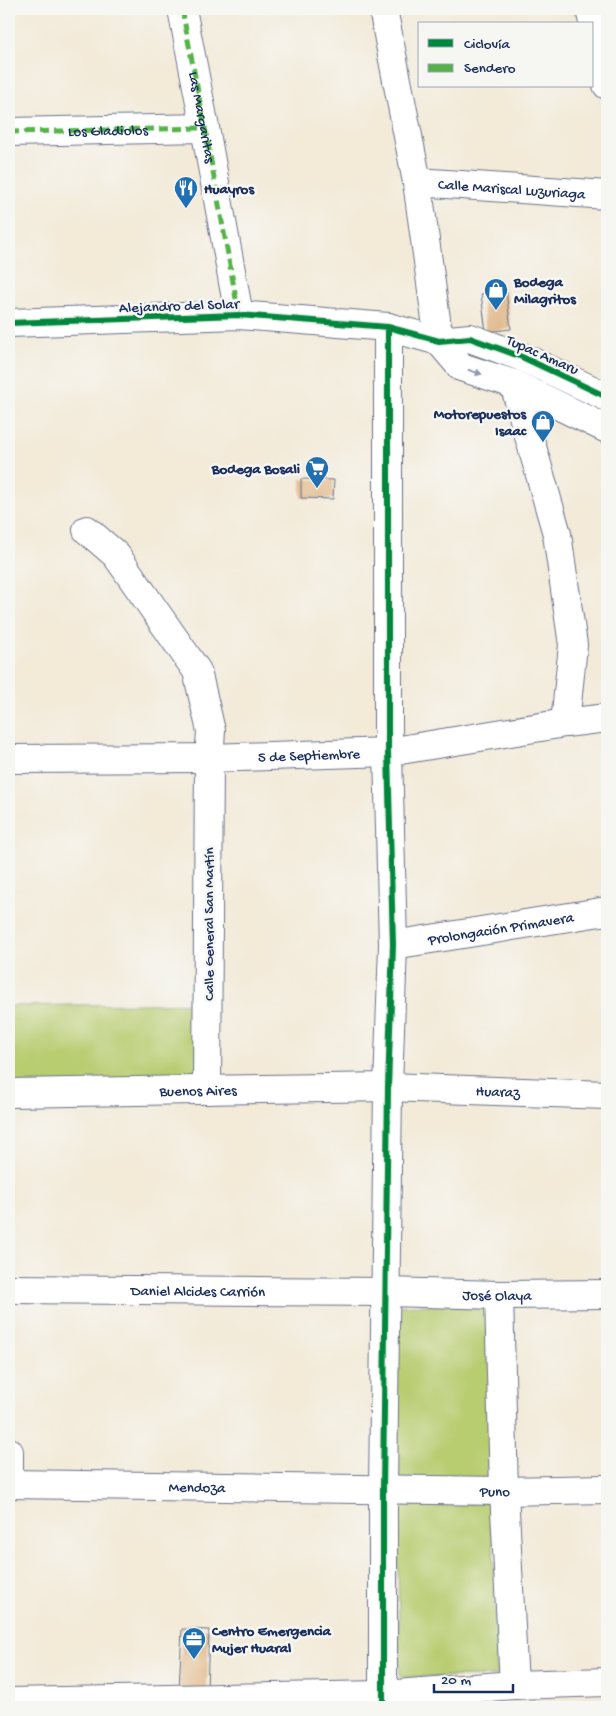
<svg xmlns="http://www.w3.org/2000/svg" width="616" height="1716" font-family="'Gochi Hand',sans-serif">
<rect width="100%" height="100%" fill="#f6f6f2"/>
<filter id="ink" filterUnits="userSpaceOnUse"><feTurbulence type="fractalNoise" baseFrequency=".02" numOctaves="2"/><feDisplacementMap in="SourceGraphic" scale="10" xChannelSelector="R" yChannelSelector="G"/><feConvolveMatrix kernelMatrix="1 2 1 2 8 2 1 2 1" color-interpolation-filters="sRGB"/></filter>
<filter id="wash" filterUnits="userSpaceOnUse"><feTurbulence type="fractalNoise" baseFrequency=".0096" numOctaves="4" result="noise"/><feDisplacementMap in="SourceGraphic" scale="20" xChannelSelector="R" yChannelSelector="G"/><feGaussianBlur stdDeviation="1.12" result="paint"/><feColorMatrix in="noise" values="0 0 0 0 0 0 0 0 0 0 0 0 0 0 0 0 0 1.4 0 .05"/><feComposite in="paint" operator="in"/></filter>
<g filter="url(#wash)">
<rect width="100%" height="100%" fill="#f3ead8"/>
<path fill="#b8cc70" stroke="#6a7e67" d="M208,1003L207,1090L9,1093V1006Z
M491,1303L494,1481L397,1482L393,1306Z
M492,1502L497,1676L400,1677L397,1505Z"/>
<g id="blocks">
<path fill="#e0b685" d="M506,291L511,329L486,332L481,294Z
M301,479L334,480L333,499L301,498Z
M182,1629L209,1630L207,1691L179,1690Z"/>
</g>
</g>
<g filter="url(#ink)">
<use href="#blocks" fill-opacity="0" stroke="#677089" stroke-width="1"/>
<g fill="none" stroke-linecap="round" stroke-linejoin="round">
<g stroke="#677089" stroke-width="30">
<g id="minor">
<path id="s1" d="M182,9L205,128L239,315"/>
<path d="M383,9L417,182L439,341L461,367L514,384L607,429"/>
<path d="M590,9L607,85"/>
<path id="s2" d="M9,132L205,128"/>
<path id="s3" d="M417,182L607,195"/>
<path d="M9,323L239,315L388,327L439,341L470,338L522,357L607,397"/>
<path d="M514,384L557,534L573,645L565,723"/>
<path d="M87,530L116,555L197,671L211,731L209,758L207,1090"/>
<path id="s4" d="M9,759L209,758L388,752L565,723L607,718"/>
<path id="s5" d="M393,945L607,911"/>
<path id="s6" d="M9,1093L388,1087L607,1095"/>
<path id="s7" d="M9,1289L387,1292L499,1295L607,1294"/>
<path d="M499,1295L504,1491L514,1685"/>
<path d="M9,1452V1484"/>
<path id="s8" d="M9,1484L504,1491L607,1489"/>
<path d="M9,1702L383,1695L514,1685L607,1682"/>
<path d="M383,1707V1489L388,1087L393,945L388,752V327"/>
</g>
</g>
<use href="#minor" stroke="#fff" stroke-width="28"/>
<path stroke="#55b248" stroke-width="5" stroke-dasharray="10 5" stroke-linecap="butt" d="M182,9L205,128L239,315
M9,132L205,128"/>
<g stroke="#f6f6f2" stroke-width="9">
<path id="cycleway" d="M9,323L239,315L388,327L439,341L470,338L522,357L607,397
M383,1707V1489L388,1087L393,945L388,752V327"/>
</g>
<use href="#cycleway" stroke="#00873e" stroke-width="6"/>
</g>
<defs><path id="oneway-solid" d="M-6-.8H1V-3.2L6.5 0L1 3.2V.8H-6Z" transform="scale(1.25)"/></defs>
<use fill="#8d97ae" href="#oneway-solid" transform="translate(475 372) rotate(17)"/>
</g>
<defs>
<g id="restaurant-pin" transform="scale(1.25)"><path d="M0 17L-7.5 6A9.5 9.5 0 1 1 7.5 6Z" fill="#1f6fb2" stroke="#f6f6f2"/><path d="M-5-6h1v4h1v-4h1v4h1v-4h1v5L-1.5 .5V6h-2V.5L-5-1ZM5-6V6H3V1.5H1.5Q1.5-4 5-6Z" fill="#fff"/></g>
<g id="shop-pin" transform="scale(1.25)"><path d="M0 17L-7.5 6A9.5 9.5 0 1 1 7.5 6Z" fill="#1f6fb2" stroke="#f6f6f2"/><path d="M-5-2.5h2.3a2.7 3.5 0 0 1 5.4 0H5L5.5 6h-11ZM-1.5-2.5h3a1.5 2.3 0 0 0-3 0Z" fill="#fff"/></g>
<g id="supermarket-pin" transform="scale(1.25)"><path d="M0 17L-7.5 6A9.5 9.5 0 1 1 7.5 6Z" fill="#1f6fb2" stroke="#f6f6f2"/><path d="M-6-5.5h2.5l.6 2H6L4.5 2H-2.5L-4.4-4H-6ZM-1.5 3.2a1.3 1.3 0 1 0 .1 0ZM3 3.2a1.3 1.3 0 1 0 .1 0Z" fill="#fff"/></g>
<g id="office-pin" transform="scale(1.25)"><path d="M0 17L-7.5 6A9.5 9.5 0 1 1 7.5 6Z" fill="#1f6fb2" stroke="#f6f6f2"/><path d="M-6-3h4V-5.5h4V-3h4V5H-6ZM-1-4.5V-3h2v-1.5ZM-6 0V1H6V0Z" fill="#fff"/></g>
</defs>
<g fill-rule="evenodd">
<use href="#restaurant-pin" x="186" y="188"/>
<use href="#shop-pin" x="496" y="290"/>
<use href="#shop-pin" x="543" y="422"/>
<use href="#supermarket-pin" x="317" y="468"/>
<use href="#office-pin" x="194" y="1639"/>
</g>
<g text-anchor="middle" stroke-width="5" stroke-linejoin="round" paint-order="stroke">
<g font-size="15" fill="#1b2f5e" stroke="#f6f6f2">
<text dy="5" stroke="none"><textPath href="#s1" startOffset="110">Las Margaritas</textPath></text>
<text dy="5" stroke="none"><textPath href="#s2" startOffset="99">Los Gladiolos</textPath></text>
<text dy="5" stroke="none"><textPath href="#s3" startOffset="95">Calle Mariscal Luzuriaga</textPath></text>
<text transform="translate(179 305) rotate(-2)" y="5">Alejandro del Solar</text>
<text transform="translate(543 354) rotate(24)" y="5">Tupac Amaru</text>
<text dy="5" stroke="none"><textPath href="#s4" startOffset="300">5 de Septiembre</textPath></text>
<text transform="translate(208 924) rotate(-90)" y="5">Calle General San Martín</text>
<text dy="5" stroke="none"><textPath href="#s5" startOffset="109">Prolongación Primavera</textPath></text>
<text dy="5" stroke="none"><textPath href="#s6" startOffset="189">Buenos Aires</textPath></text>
<text dy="5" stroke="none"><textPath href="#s6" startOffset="489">Huaraz</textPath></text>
<text dy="5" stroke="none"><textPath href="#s7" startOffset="189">Daniel Alcides Carrión</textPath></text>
<text dy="5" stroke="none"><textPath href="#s7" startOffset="488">José Olaya</textPath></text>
<text dy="5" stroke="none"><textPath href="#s8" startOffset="188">Mendoza</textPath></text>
<text dy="5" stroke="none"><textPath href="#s8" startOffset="486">Puno</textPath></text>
</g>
<g font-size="15" font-weight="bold" fill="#1b2f5e" stroke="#f6f6f2" text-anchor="start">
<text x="204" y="193">Huayros</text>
<text x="514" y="286">Bodega<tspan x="514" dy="17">Milagritos</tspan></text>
<text x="526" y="418" text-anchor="end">Motorepuestos<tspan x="526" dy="17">Isaac</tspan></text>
<text x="300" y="473" text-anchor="end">Bodega Bosali</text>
<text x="212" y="1635">Centro Emergencia<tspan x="212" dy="17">Mujer Huaral</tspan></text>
</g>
</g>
<rect width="616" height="1716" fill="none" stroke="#f6f6f2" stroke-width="30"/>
<rect x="418" y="22" width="175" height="65" fill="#f6f6f2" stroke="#9ea6b7"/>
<rect x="428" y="39" width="25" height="8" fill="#00873e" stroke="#9ea6b7"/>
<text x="464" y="48" font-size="15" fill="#1b2f5e">Ciclovía</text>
<rect x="428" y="64" width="25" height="8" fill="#55b248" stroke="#9ea6b7"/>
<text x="464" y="72" font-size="15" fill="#1b2f5e">Sendero</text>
<path d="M434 1684v8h79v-8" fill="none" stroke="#1b2f5e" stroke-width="2.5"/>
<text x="441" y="1684" font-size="15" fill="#1b2f5e" stroke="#f6f6f2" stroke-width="4" paint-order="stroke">20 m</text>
</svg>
